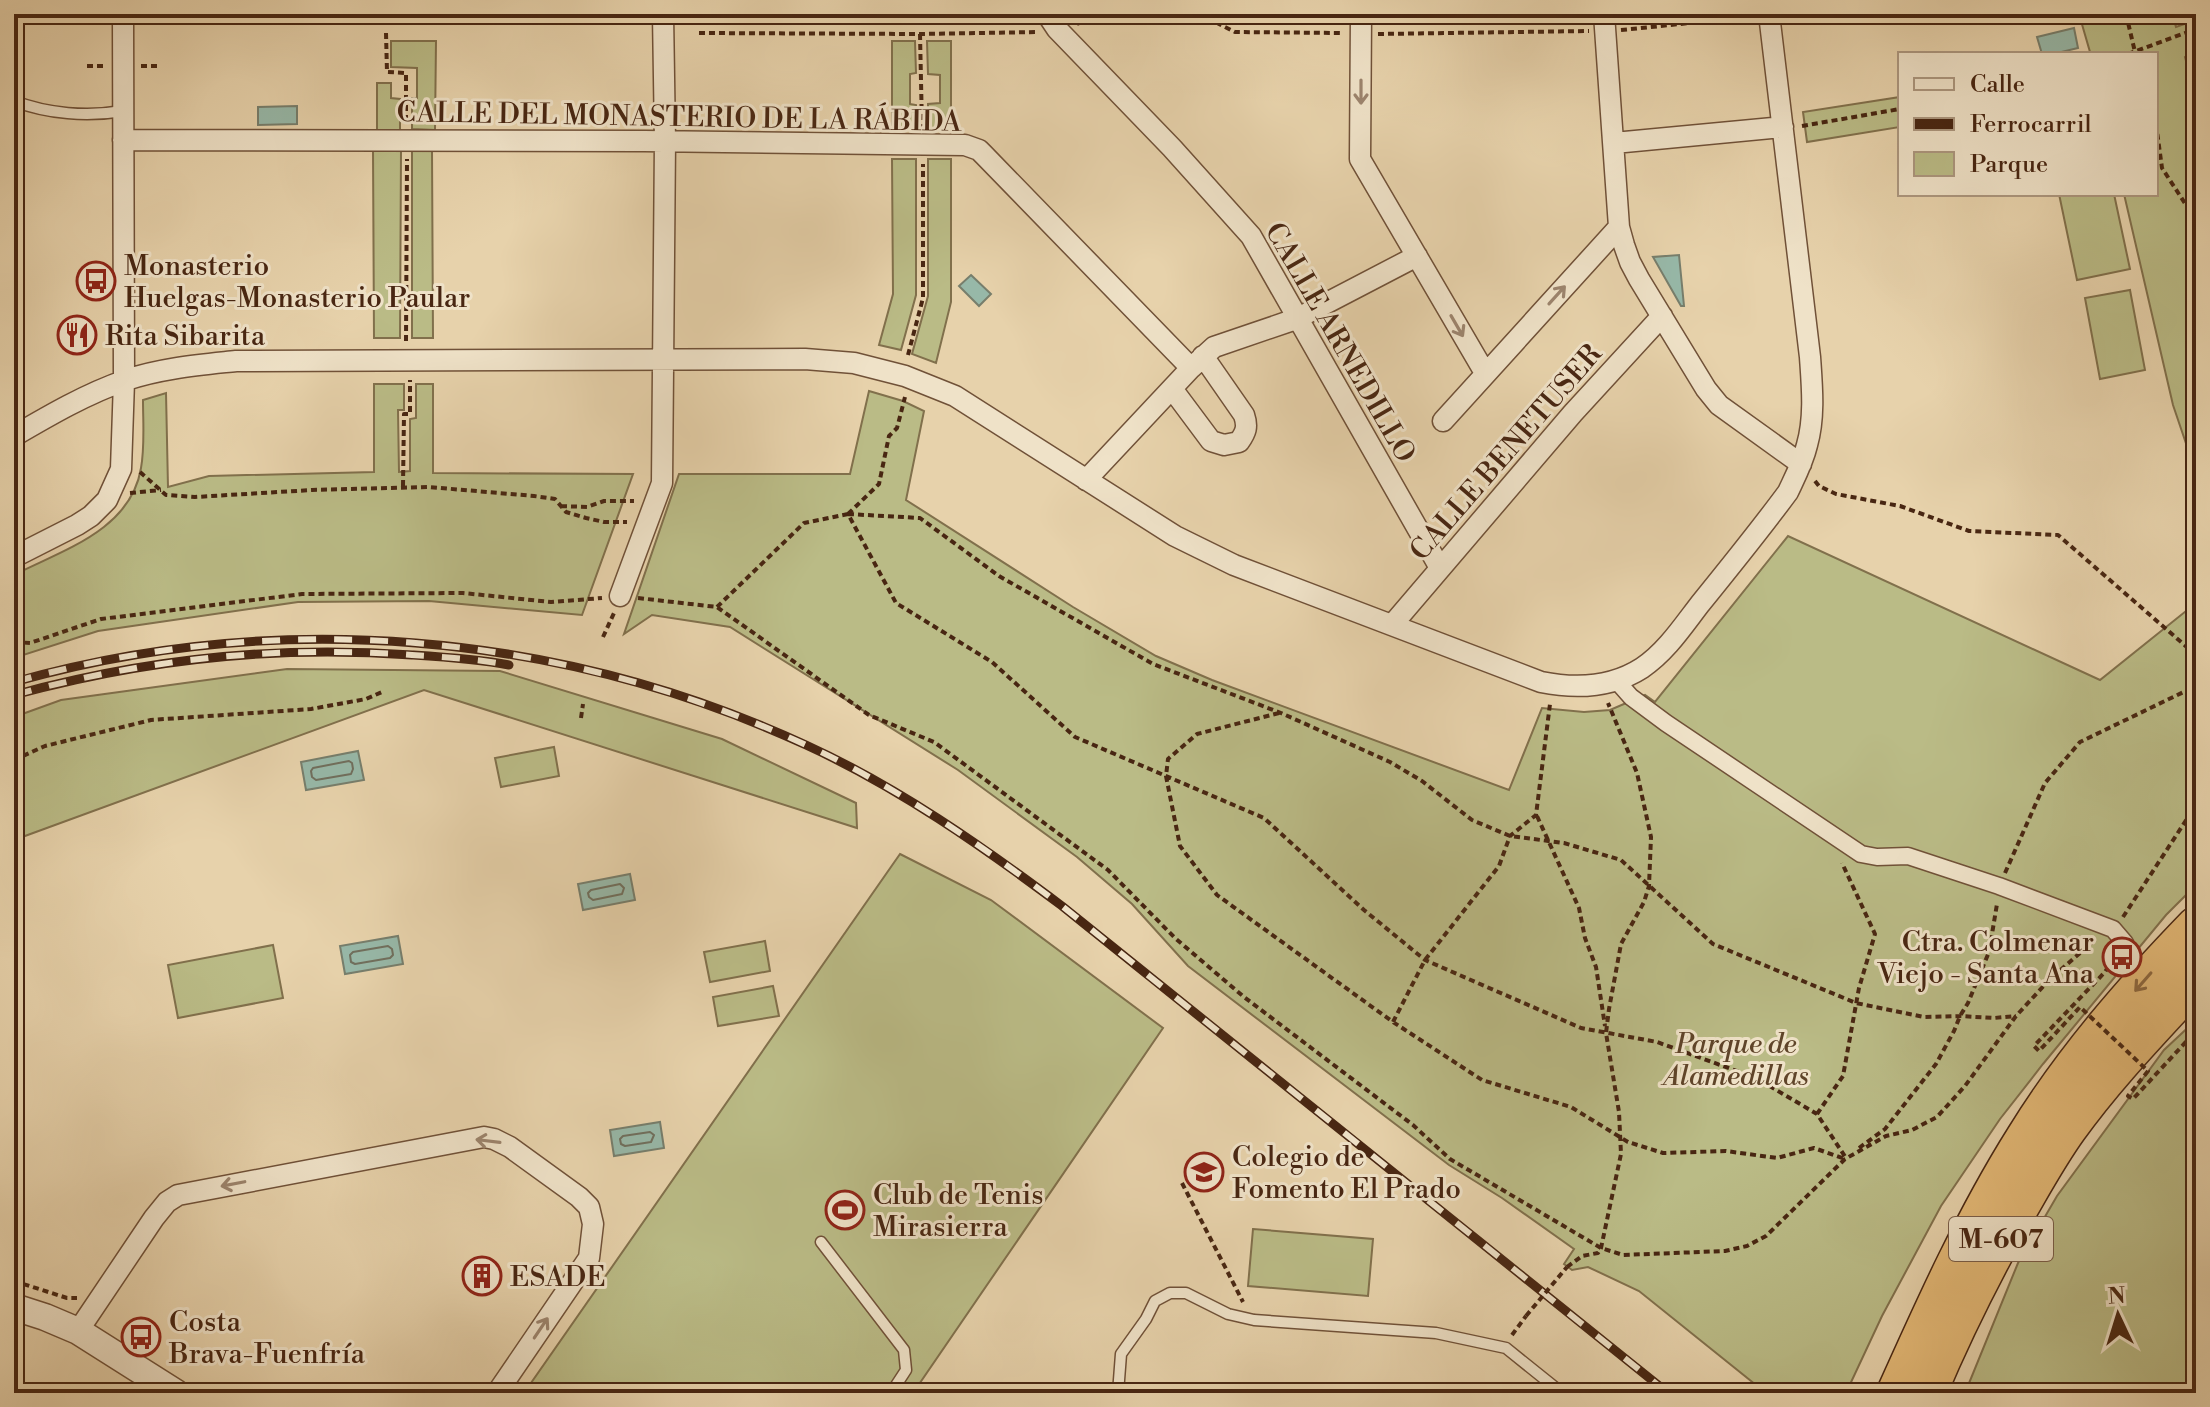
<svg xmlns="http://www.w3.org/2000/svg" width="2210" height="1407" font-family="'Libre Bodoni',serif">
<rect width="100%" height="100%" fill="#e7d2ab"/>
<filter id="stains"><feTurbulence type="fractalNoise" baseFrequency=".0025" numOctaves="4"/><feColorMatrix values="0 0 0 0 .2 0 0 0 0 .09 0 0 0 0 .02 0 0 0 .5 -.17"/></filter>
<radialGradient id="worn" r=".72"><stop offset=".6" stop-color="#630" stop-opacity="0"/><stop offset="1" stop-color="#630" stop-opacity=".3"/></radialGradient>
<path fill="#babb86" stroke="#81704c" stroke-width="2" d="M2079,14H2172L2176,27L2196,20V52L2185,57L2196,99V473L2173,405L2124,194H2156V54H2085L2090,52Z
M391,41H436L435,130L412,129V98H417V68L391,67Z
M892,41H915L916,73L910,74V104L916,105V129L892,130Z
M927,41H951V129H928V104L940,103V75L928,74Z
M377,83H391V98L400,99V130H377Z
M1900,97V127L1807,142L1803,112Z
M373,150H401L400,338H374Z
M412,150L432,151L433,338H412Z
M892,159H916V295L901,350L879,345L893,294Z
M928,159H951V302L936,363L912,354L928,296Z
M2059,194H2114L2130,269L2077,280Z
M2130,290L2145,370L2100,379L2085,298Z
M374,384H404V410H398L399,472L410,471V419L416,418V384H433V473L633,474L582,615L429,601L298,602L98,631L14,658V575C63,550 131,530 141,468C145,446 143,422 143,400L166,393L168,487L209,476L374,472Z
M869,391L903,401L924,411L906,500L1073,607L1156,656L1212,680L1509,790L1542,708L1584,712L1610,710L1645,695L1655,702L1788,536L2100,680L2196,603V885L2166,915L2043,1064L2000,1119L1941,1206L1882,1316L1846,1393H1766L1639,1291L1588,1267L1572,1270L1564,1264L1574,1249L1502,1198L1449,1165L1188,966L1132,904L1077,857L958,770L730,627L652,615L624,634L679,474H850Z
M287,669L500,671L722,739L856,803L857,828L424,690L14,840V717L61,700Z
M554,747L559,776L501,787L495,758Z
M900,854L991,900L1163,1028L913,1393H524Z
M765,941L770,971L710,982L704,952Z
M273,945L283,998L178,1018L168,965Z
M773,986L779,1016L718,1026L713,997Z
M2196,1020V1393H1965L2018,1263L2057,1196L2164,1050Z
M1253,1229L1373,1239L1368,1296L1248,1286Z"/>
<path fill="#97b8a8" stroke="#777e6c" stroke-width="2" d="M2074,28L2078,48L2053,54H2042L2037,37Z
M297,106V124L258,125V107Z
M1679,255L1684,306H1681L1653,257Z
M971,275L991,294L979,306L959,286Z
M358,751L364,780L306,790L301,762Z
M630,874L635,900L583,910L578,884Z
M398,936L403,964L345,974L340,946Z
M660,1122L664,1148L614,1156L610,1130Z"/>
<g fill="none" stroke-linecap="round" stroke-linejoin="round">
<path stroke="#706f5d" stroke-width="2" d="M349,761L352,763L353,769L351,774L316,780L312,777L311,771L313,768Z
M620,884L624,888L622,894L593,900L589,897L588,893L591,890Z
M388,946L392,949L393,955L390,958L355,964L351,962L350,955L353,952Z
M650,1132L654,1135L651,1142L625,1146L621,1144L620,1139L623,1136Z"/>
<g stroke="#705138" stroke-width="13">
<path id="service" d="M14,101C48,114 87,117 123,111
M821,1242L904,1350L906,1370L891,1393
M1118,1393L1121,1354L1146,1319L1155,1301L1170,1293H1186L1228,1314L1254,1320L1436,1333L1506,1348L1562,1393"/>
</g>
<g stroke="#705138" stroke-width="19">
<path id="pedestrian" d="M1616,680L1631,697L1666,723L1861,854L1877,857L1908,856L1999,886L2113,929L2125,943"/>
</g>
<g stroke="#705138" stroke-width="23">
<path id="minor" d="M1047,14L1057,29L1172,148L1251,236L1440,568
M1361,14L1360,159L1485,373
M1604,14L1619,227L1624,245L1630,262L1639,279L1706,389L1719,405L1801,464
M123,140L644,141L965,145L979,150L984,155L1191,368
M1614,143L1783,127
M1173,390L1211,441L1224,445L1239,442C1246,432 1248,427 1244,415L1203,356
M1443,421L1619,227
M14,436C50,415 86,394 126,380C162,368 199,365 236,361L805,359L854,363L905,376L955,396L1175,536L1234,565L1541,682C1576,689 1611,688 1642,668C1666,652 1683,626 1700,604C1730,567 1760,530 1788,492C1795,477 1803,462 1807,445C1815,417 1812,386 1810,357L1769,14
M1086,480L1191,368L1214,347L1296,319L1417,256
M14,557L77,525L91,516L107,500L121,469L124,381L123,14
M620,596L662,483L665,141L663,14
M1392,625L1573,413L1662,316
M78,1331L154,1218L167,1202L178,1195L484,1137L494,1139L510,1147L579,1197L589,1207L593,1224L589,1258L497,1393"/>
</g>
<g stroke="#705138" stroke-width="29">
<path id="tertiary" d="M14,1307L45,1317L78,1331L176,1393"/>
</g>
<g stroke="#482612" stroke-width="41">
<path id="motorway" d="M1896,1393C1935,1306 1974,1219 2025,1138C2073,1060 2133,991 2196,926
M1927,1393C1954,1329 1985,1267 2020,1206C2035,1180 2050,1153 2068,1128C2106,1075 2152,1028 2196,980"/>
</g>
<path stroke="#482612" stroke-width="4" stroke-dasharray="6 4" stroke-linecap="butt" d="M2126,14L2135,52
M1077,24L1085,21H1213L1235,32L1341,33
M1621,30L1740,18L1751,23
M386,33L387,72L406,73V122
M699,33L920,34L1037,32
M920,34L922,127
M1378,34L1589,31
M2128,54L2196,29
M87,66H104
M141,66H160
M2156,124L2162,168L2188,208L2189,245L2196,285
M1802,126L1900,109
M406,341L407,159
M908,355L923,298V164
M140,472L166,495L195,497L312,490L429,487L534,496L555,499L566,512L586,518L604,522H627
M1815,481L1819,486L1836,494L1900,506L1969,531L2058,535L2196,655
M403,486L404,414H410V380
M130,493L161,490
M561,506L587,507L604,501H634
M848,514L920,518L999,576L1153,664L1281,713L1390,762L1422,781L1472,820L1510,836L1564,843L1621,860L1713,944L1856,1003L1924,1017L1960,1016L1994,1018L2016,1016
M848,514L879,484L889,436L897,428L905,397
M638,598L717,607L869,715L934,742L1108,870L1175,938L1244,997L1413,1125L1450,1159L1601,1248L1623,1255L1725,1251L1747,1246L1766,1236L1845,1159L1886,1136L1912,1130L1937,1117L1965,1086L2016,1016L2050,979L2095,940
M717,607L804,523L848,514L896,603L992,662L1075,737L1264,818L1364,910L1425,960L1581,1028L1657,1042L1756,1078L1817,1114L1846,1158
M603,637L614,613
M14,642L30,643L101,619L302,594L463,593L551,602L602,598
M1279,713L1197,734L1168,759L1166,776L1180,846L1217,895L1393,1022L1482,1080L1571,1107L1628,1142L1663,1153L1726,1151L1777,1158L1814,1148L1845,1159
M581,718L583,704
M14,760L45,746L151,720L311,709L366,699L382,692
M1537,816L1579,908L1585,938L1596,967L1605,1026
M2005,873L2045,783L2080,742L2196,686
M2123,917L2196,805
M1393,1022L1425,960L1499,866L1510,836L1536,815L1550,704
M1817,1114L1843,1076L1859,988L1875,934L1842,863
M1859,1148L1885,1129L1936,1064L1954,1031L1960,1016L1968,1003L1989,952L1997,904
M1182,1183L1243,1302
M1567,1267L1582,1256L1598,1253L1601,1248L1621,1154L1619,1112L1606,1033L1609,1009L1621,944L1644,902L1649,886L1651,837L1637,773L1608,703
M14,1281L67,1298H77
M1512,1335L1526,1316"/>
<use href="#service" stroke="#efe2c8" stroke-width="10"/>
<use href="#pedestrian" stroke="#efe2c8" stroke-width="16"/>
<use href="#minor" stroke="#efe2c8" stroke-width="20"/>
<use href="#tertiary" stroke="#efe2c8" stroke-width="26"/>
<use href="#motorway" stroke="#e4b976" stroke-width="38"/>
<g stroke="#482612" stroke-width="9">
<path id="rail" d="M14,682C276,608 559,631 806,745C898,787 982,846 1062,906L1668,1393
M14,695C145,659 277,645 412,655C444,657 477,659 509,665"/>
</g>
<use href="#rail" stroke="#efe2c8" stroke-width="6" stroke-dasharray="18" stroke-linecap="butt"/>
<path stroke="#482612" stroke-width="4" stroke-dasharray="6 4" stroke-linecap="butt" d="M2119,949L2105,972L2034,1046L2039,1051L2080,1007L2148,1071L2128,1096L2133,1099L2196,1031
M1526,1316L1567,1267"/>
</g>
<defs><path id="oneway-shaft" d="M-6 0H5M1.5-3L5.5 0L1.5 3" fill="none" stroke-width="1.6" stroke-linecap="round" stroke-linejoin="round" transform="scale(2)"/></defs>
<g stroke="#9c846d">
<use href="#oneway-shaft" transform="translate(1361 92) rotate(90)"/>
<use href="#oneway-shaft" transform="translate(1557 295) rotate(-48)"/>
<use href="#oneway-shaft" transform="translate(1457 326) rotate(60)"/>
<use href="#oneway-shaft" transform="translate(488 1141) rotate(-173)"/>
<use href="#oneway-shaft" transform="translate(233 1184) rotate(169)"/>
<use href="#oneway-shaft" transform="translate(541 1328) rotate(-56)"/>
</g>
<use stroke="#8e683f" href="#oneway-shaft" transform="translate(2143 982) rotate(131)"/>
<defs>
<g id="bus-ring" transform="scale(2)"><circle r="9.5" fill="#efe2c8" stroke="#8f2418" stroke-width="1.5"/><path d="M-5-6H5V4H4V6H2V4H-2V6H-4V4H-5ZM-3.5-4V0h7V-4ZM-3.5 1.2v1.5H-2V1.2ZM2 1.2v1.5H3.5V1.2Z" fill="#8f2418"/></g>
<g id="restaurant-ring" transform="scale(2)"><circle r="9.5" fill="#efe2c8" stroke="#8f2418" stroke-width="1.5"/><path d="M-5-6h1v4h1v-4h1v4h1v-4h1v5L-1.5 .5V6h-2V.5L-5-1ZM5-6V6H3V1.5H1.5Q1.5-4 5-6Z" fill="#8f2418"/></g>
<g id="school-ring" transform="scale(2)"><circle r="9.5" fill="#efe2c8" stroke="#8f2418" stroke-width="1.5"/><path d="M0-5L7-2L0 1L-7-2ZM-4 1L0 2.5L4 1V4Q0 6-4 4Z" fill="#8f2418"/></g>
<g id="stadium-ring" transform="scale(2)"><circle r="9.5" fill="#efe2c8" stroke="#8f2418" stroke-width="1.5"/><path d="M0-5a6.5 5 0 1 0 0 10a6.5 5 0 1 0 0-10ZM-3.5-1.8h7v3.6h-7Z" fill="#8f2418"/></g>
<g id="building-ring" transform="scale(2)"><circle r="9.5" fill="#efe2c8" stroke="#8f2418" stroke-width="1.5"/><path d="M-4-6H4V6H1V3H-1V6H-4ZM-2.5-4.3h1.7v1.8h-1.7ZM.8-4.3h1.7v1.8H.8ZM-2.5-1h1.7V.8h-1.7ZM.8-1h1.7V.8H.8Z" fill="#8f2418"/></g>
</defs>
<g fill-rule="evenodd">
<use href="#bus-ring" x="96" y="281"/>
<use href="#restaurant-ring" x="77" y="335"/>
<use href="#bus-ring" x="2122" y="957"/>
<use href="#school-ring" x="1204" y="1172"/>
<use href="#stadium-ring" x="845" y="1210"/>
<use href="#building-ring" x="482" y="1276"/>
<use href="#bus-ring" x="141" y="1337"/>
</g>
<g text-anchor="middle" stroke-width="6" stroke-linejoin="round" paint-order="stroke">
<rect fill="#efe2c8" stroke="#7a5e49" stroke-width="2" x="1949" y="1217" width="104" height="44" rx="6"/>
<g font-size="26" font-weight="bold" fill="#482612">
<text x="2001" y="1248">M-607</text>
</g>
<g font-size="28" fill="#482612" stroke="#efe2c8">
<text transform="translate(679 116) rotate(1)" y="10">CALLE DEL MONASTERIO DE LA RÁBIDA</text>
<text transform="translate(1341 342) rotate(60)" y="10">CALLE ARNEDILLO</text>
<text transform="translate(1505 452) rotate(-49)" y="10">CALLE BENETUSER</text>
</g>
<g font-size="28" fill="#482612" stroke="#efe2c8" text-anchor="start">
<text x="124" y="275">Monasterio<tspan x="124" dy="32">Huelgas-Monasterio Paular</tspan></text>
<text x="105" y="345">Rita Sibarita</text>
<text x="2094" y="951" text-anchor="end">Ctra. Colmenar<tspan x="2094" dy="32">Viejo - Santa Ana</tspan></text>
<text x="1232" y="1166">Colegio de<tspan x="1232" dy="32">Fomento El Prado</tspan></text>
<text x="873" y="1204">Club de Tenis<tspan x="873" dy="32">Mirasierra</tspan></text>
<text x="510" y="1286">ESADE</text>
<text x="169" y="1331">Costa<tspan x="169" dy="32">Brava-Fuenfría</tspan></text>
</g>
<g font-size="28" font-style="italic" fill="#5f4429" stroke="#efe2c8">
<text x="1736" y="1053">Parque de<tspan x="1736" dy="32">Alamedillas</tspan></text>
</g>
</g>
<rect width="2210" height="1407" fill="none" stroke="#e7d2ab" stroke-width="48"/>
<rect x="16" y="16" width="2178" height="1375" fill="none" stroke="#482612" stroke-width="4"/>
<rect x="24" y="24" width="2162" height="1359" fill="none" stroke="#482612" stroke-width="2"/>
<rect x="1898" y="52" width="260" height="144" fill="#efe2c8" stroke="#ac977f" stroke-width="2"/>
<rect x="1914" y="78" width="40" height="12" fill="#efe2c8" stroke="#ac977f" stroke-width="2"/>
<text x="1970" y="92" font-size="24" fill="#482612">Calle</text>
<rect x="1914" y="118" width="40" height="12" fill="#482612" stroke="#ac977f" stroke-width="2"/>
<text x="1970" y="132" font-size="24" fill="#482612">Ferrocarril</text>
<rect x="1914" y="152" width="40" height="24" fill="#babb86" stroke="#ac977f" stroke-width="2"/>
<text x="1970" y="172" font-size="24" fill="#482612">Parque</text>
<g transform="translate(2118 1315) rotate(356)" stroke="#efe2c8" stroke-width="6" paint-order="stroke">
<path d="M0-6L14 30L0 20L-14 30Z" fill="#482612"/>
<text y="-12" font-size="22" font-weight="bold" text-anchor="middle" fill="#482612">N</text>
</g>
<rect width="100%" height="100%" filter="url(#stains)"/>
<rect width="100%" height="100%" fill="url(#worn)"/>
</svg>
